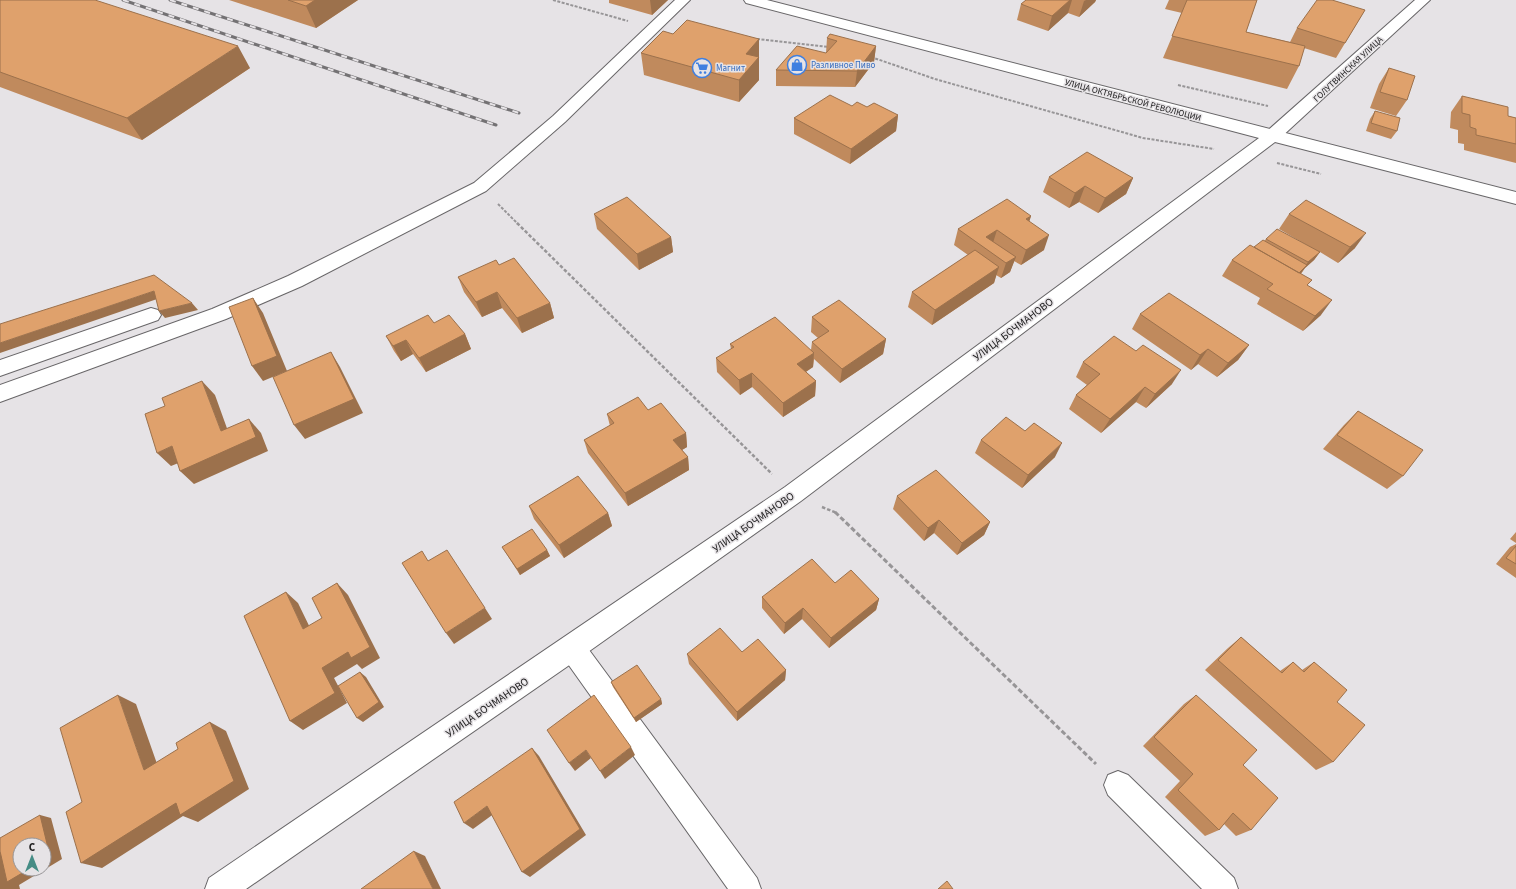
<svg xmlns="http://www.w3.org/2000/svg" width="1516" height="889" font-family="'Source Sans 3',sans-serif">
<rect width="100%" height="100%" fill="#e6e3e6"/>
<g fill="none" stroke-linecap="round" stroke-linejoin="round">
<g stroke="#686668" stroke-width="2">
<path id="minor" d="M675,0H690L565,122L486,191L302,286L226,319L0,402V385L212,309L288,276L474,183L553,116Z
M1415,0H1430L1278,140L1272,141L1266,140L1264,136L1266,132Z
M151,308L158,310L161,315L158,320L0,376V360Z
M572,636L581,639L757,878L761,889H728L563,657L559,648L563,639Z
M1118,771L1128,775L1234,878L1238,889H1202L1108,795L1104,785L1108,775Z"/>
</g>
<g stroke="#686668" stroke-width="2">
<path id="major" d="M744,0H767L1516,192V204L1275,142L801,501L581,657L246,889H205L209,878L785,487L1259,138L746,3Z"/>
</g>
<path stroke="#979597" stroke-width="2" stroke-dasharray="3 1.5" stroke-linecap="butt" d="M553,0L628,21
M757,39L829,47
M871,57L935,79L1143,138L1214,149
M1178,85L1268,106
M1277,163L1321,174
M498,204L518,224"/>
<path stroke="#979597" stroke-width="2.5" stroke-dasharray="3.5 2" stroke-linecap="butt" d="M517,223L772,474
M822,507L837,513"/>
<path stroke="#979597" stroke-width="3" stroke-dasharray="5 2.5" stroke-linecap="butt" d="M835,512L1096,764"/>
<use href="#minor" fill="#fff" fill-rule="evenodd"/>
<use href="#major" fill="#fff" fill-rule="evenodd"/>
<g stroke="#747274" stroke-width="3">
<path id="rail" d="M123,0L496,125
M170,0L519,113"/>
</g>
<use href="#rail" stroke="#e6e3e6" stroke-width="2" stroke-dasharray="6" stroke-linecap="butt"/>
</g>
<path fill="#c08a5d" d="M0,0L250,68L142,140L0,87Z
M229,0H358L316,28Z
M609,0H668L652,15L609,3Z
M1026,0H1096L1095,2L1079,17L1068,13L1048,31L1017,20L1021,4Z
M1169,0H1257L1246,32L1290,42L1297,28L1365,10L1336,58L1304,48L1299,66L1287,89L1163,58L1182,13L1165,9Z
M673,34L759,39V80L739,102L644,75L641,53Z
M827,38L876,46L874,62L855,87L776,86V70L826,53Z
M1389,68L1407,100L1396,116L1370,108L1379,84Z
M1462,96L1508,116L1516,118V163L1464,150V144L1458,143V130L1450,128L1451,112Z
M852,106L867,107L898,115L896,131L850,164L794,134V118Z
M1375,111L1397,131L1391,139L1366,131L1370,119Z
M1049,177L1133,178L1126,194L1098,213L1079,202L1069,208L1043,192Z
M594,214L671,237L673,252L639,270L597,229Z
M1289,214L1355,248L1338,263L1320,252L1314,260L1305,268L1301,274L1308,286L1321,315L1303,331L1257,304L1260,298L1222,276L1232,260L1264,241L1266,239L1315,250L1279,229Z
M1031,216L1029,222L1044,250L1021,265L1014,261L1010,272L1001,278L996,275L994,283L932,325L908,307L912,292L968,255L954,245L958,229Z
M499,265L550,303L554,318L522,333L502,308L482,317L464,292L458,277Z
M1140,314L1249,345L1238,360L1217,377L1198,364L1191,370L1132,329Z
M812,317L886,339L883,354L840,383L814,359L813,367L806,372L816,381L815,396L783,417L752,387L740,395L717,372L716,358L731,349L730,344L811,350L812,342L818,338L811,332Z
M434,323L465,334L471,349L426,372L413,354L401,361L394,351L386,336Z
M1083,362L1172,384L1146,408L1136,402L1101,433L1069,409L1076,395L1087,385L1076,377Z
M648,410L686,433L687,447L682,450L688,457L689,470L628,506L588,453L584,440L610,426L607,414Z
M1358,411L1403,476L1387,489L1323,449L1344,425Z
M981,440L1055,457L1022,488L975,453Z
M897,496L990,522L984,535L957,555L934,533L924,541L893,509Z
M529,506L608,513L612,526L564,558L534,519Z
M1516,532V543L1510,539Z
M1516,544V578L1496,564L1510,547Z
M502,547L547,550L550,556L520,575L506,553Z
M835,583L879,599L876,610L829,648L802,619L784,634L762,608V597Z
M1241,637L1280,671L1293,662L1302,670L1314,662L1337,702L1333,762L1316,770L1205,670L1228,648Z
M742,652L786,670L785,680L737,721L689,664L687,654Z
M611,682L661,699L662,704L636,722L613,687Z
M1196,695L1243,765L1251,830L1236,836L1224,824L1219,830L1205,836L1165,797L1180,781L1143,746L1184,704Z"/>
<path fill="#9c714c" d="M315,0H358L316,28L306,6Z
M650,0H668L652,15Z
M1070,0H1072L1068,13L1048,31L1052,16Z
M1086,0H1096L1095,2L1079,17L1084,1Z
M759,39V80L739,102V80L746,54Z
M238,46L250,68L142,140L127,118Z
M876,46L874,62L855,87L857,71Z
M898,115L896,131L850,164L851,149Z
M1133,178L1126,194L1098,213L1105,198Z
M1085,186L1079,202L1069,208L1075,193Z
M1031,216L1026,231V219Z
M997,230L992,246L986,237Z
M1366,233L1355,248L1338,263L1350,247Z
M1049,235L1044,250L1021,265L1026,250Z
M671,237L673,252L639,270L637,254Z
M1320,252L1314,260L1305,268L1301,273L1290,283L1295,275L1304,268L1308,262Z
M1016,257L1010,272L1001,278L1006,263Z
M999,267L994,283L932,325L935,310Z
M154,291L160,298L0,353V343Z
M497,292L502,308L482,317L476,302Z
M253,298L263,313L287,371L263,381L252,366Z
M1332,300L1321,315L1303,331L1315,316Z
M192,303L198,310L165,318L159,311Z
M550,303L554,318L522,333L517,318Z
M465,334L471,349L426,372L419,358Z
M886,339L883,354L840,383L842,369Z
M406,340L413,354L401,361L393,346Z
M1249,345L1238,360L1217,377L1228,363Z
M1208,349L1198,364L1191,370L1200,355Z
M331,352L340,367L363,413L305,439L294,425Z
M814,353L813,367L796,378L797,364Z
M1181,370L1172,384L1146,408L1155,394Z
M752,373V387L740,395L739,380Z
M202,381L215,395L233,445L221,431Z
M816,381L815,396L783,417V403Z
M1145,387L1136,402L1101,433L1110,419Z
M249,419L261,433L268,451L194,484L180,471Z
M686,433L687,447L675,454L673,440Z
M1062,443L1055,457L1022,488L1028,475Z
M172,446L186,460L171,466L157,453Z
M688,457L689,470L628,506L625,493Z
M608,513L612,526L564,558L559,545Z
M939,520L934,533L924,541L928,528Z
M990,522L984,535L957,555L962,543Z
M547,550L550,556L520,575L517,569Z
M337,583L348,595L380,658L362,669L357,664L334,678L347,703L303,730L290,721L322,668Z
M286,592L298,603L316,640L303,629Z
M879,599L876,610L829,648L831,638Z
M485,608L492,619L454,644L446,633Z
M803,608L802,619L784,634L785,623Z
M786,670L785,680L737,721V712Z
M360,672L366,677L384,707L363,722L357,718Z
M118,695L136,704L162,778L144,770Z
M661,699L662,704L636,722L634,718Z
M210,722L226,731L249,789L198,822L183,816L102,868L81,863Z
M631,747L635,755L605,779L600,771Z
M532,748L539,756L586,835L530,877L522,872Z
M586,750L591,758L575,771L569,763Z
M487,806L495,813L473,829L464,823Z
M40,815L51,818L62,859L19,885L20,889H0V852L29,869H44V860Z
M414,851L425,856L441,889H433Z"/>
<path fill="#dfa16c" stroke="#9c714c" d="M0,0H95L238,46L127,118L0,72Z
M288,0H315L306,6Z
M1026,0H1070L1052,16L1021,4Z
M1187,0H1257L1246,32L1305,46L1299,66L1172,36Z
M1317,0H1332L1365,10L1345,43L1297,28Z
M687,20L759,39L746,54L759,57L739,80L641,53L663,31L673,34Z
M830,34L876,46L857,71L776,70L797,46L826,53L837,41L827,38Z
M1389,68L1415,76L1407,100L1380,92Z
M830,95L852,106L857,102L867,107L874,103L898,115L851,149L794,118Z
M1462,96L1508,107V116L1516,118V144L1476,135V129L1470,127V115L1462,113Z
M1375,111L1400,118L1397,131L1371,123Z
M1087,152L1133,178L1105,198L1085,186L1075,193L1049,177Z
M627,197L671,237L637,254L594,214Z
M1007,199L1031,216L1026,219L1049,235L1026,250L997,230L986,237L1016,257L1006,263L958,229Z
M1306,200L1366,233L1350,247L1289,214Z
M1277,229L1320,252L1308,262L1266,239Z
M1263,240L1307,265L1299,273L1254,247Z
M1250,245L1312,280L1307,285L1332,300L1315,316L1267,289L1273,284L1232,260Z
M975,250L999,267L935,310L912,292Z
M514,258L550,303L517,318L497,292L476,302L458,277L496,260L499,265Z
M154,275L192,303L159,311L154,291L0,343V324Z
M1169,293L1249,345L1228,363L1208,349L1200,355L1140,314Z
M253,298L277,356L252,366L229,307Z
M839,300L886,339L842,369L812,342L829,331L812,317Z
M428,315L434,323L449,315L465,334L419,358L406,340L393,346L386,336Z
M775,317L814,353L797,364L816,381L783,403L752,373L739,380L716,358L734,347L730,344Z
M1114,336L1136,351L1143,345L1181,370L1155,394L1145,387L1110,419L1076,395L1100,374L1083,362Z
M331,352L354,399L294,425L273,377Z
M202,381L221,431L249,419L256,437L180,471L172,446L157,453L145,414L165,406L162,398Z
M638,397L648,410L661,403L686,433L673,440L688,457L625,493L584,440L614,423L607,414Z
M1358,411L1423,450L1403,476L1337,435Z
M1006,417L1025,431L1034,423L1062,443L1028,475L981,440Z
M936,470L990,522L962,543L939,520L928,528L897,496Z
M578,476L608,513L559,545L529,506Z
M532,529L547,550L517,569L502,547Z
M1516,546V564L1506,558Z
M447,550L485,608L446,633L402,563L422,551L428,561Z
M812,559L835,583L851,570L879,599L831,638L803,608L785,623L762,597Z
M337,583L370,647L351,658L348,652L322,668L335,693L290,721L244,616L286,592L303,629L322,618L312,598Z
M720,628L742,652L758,639L786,670L737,712L687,654Z
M1241,637L1282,673L1293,662L1304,672L1314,662L1347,690L1337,702L1365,725L1333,762L1218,660Z
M637,665L661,699L634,718L611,682Z
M360,672L379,702L357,718L338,686Z
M118,695L144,770L178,749L176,743L210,722L234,781L180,815L176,803L81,863L66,812L82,802L60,728Z
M594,695L631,747L600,771L586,750L569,763L547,730Z
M1196,695L1257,750L1243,765L1278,798L1251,830L1233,813L1219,830L1178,790L1193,774L1154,737Z
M532,748L580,829L522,872L487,806L464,823L454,802Z
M40,815L50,856L44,860V845H20V869H29L7,882L0,851V838Z
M414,851L433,889H361Z
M947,881L953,889H938Z"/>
<defs>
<g id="shop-ring" transform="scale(1)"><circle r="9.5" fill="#e6e3e6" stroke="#3f7fe0" stroke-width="1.5"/><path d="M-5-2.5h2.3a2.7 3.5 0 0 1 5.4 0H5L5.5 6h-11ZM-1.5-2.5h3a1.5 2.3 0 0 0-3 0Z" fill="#3f7fe0"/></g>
<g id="supermarket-ring" transform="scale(1)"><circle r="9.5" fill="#e6e3e6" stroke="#3f7fe0" stroke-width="1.5"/><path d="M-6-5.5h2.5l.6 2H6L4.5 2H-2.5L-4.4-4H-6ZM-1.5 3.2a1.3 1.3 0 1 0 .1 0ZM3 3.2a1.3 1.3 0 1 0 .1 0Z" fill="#3f7fe0"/></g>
</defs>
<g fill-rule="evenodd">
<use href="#shop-ring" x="797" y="65"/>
<use href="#supermarket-ring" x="702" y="68"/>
</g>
<g text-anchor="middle" stroke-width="3" stroke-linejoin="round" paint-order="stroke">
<g font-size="9" fill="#366cbe" stroke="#e6e3e6" text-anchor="start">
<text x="811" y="68">Разливное Пиво</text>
<text x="716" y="71">Магнит</text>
</g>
<g font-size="9" fill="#212021" stroke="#e6e3e6">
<text transform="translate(1348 69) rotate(-43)" y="3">ГОЛУТВИНСКАЯ УЛИЦА</text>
<text transform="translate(1133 100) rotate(15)" y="3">УЛИЦА ОКТЯБРЬСКОЙ РЕВОЛЮЦИИ</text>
</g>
<g font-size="11" fill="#212021" stroke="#e6e3e6">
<text transform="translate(1013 329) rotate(-37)" y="4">УЛИЦА БОЧМАНОВО</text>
<text transform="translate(753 522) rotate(-35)" y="4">УЛИЦА БОЧМАНОВО</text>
<text transform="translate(487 707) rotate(-34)" y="4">УЛИЦА БОЧМАНОВО</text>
</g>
</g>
<g transform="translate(32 857)"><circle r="19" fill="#e6e3e6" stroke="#979597"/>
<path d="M0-3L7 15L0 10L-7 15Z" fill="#458c85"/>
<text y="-6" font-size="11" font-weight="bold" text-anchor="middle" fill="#212021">С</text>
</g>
</svg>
